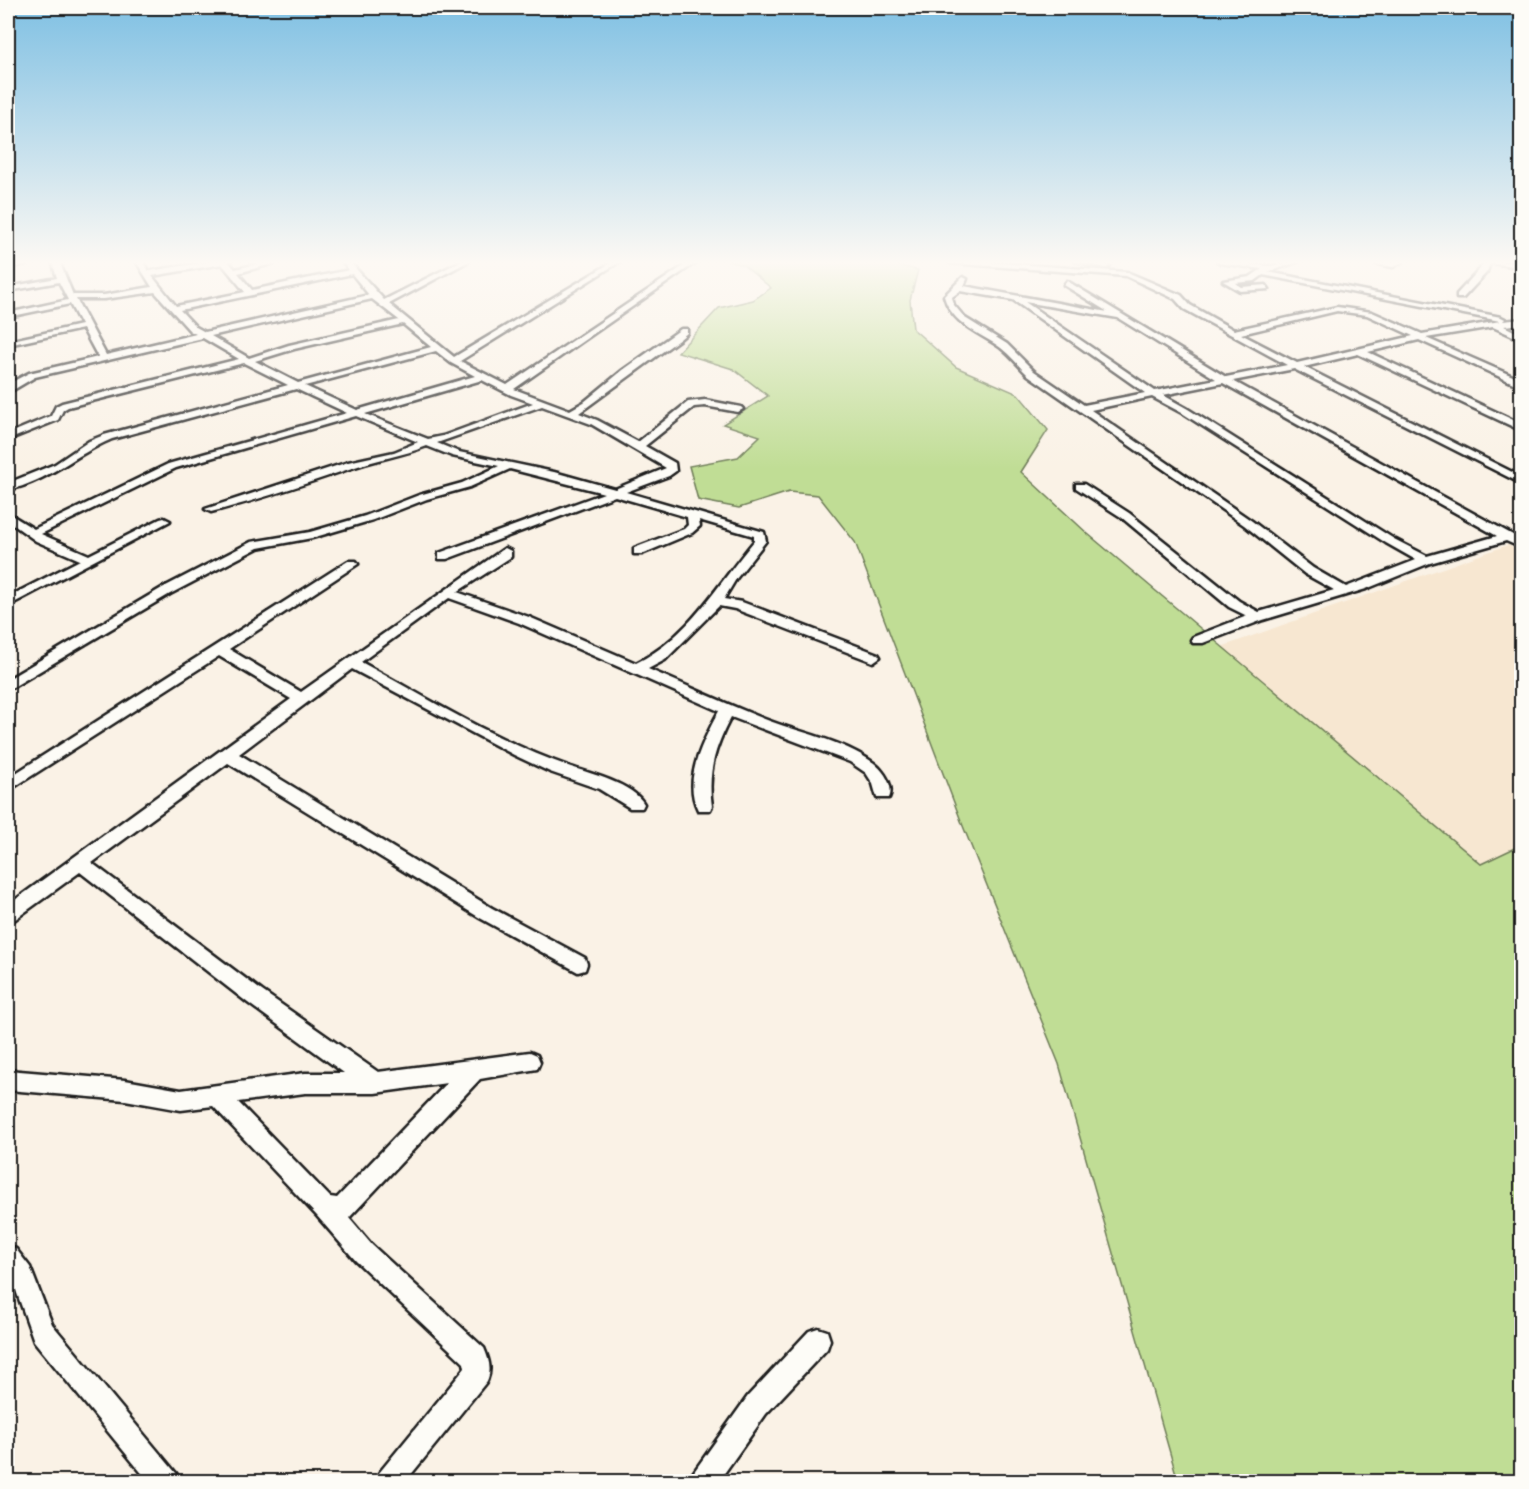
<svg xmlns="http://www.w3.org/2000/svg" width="1529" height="1489" font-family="Caveat,sans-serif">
<rect width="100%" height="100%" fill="#faf2e6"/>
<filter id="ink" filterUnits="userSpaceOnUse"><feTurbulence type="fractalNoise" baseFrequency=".0167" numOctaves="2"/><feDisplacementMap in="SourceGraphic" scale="12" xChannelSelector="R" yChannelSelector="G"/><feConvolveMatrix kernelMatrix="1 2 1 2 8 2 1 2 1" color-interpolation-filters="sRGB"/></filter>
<g filter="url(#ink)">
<path fill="#f7e7d1" d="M1508,545L1521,552V845L1481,864L1221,647Z"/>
<path fill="#c0dd95" stroke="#6e7c58" stroke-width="1.5" d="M727,261H878L918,270L910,300L913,329L956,367L1018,394L1048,430L1021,472L1088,534L1481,864L1521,845V1481H1178L1059,1064L963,826L855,542L818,495L789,492L739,508L698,500L689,466L738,457L760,436L723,424L768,396L733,369L678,352L719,308L753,300L771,288L743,265Z"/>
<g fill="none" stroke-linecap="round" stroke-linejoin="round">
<g stroke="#1c1c1c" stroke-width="5">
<path id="minor" d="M26,261H40L8,268V264Z
M52,261H59L73,295H104L152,287L136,261H142L149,271L214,261H228L235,269L271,261H282L238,273L252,290L349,270L342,261H349L384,300L461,261H469L389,304L454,357L614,261H621L460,361L507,385L691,261H698L514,389L570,410L584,402L623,370L681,329H687V333L680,339L579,413L597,420L638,442L688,402L705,400L741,407L743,409L738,412L705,406L694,407L645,446L675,463L676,471L669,476L626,492L764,532L766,541L736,579L724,599L742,602L878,654L880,657L873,662L868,660L735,609L719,606L665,660L648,669C686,685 724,703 762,718C799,733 841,739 874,763C883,770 895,786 889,798H877L873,784L866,773L850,762L731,717C715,747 707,772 712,806L710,810H698C682,779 704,739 719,711L519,623L449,598L361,662C429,699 498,742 571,767C592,774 633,784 644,804L642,808H630L599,789L550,772L514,755L352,669L239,754L492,908L585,958L587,964L585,970L578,972L480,918L228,763L92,863L262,991L378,1072L530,1052L537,1055L540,1062L537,1069L480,1079L349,1218L372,1245L484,1348C489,1360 492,1369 487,1381L405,1482H375L379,1473L465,1368L464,1363L356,1261L317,1216L213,1106L181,1110L125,1100L8,1090V1070L125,1080L181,1090L305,1073H344L248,1003L80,872L14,920L8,923V905L291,699L219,656L8,791V778L348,561H356L358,564L229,649L301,692L505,548L511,551V557L457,592L529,617L636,663C688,638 718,584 754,541V536L699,520L700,526L692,533L642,554H634V548L684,529L688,525L687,517L615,496L447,559H439V553L604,493L510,469L470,487L427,499L373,520L312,538L258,548L170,594L8,690V679L162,588L251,542L310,532L365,516L419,495L462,483L499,466L452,456L427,446C402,456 377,459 352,468C305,484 259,500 211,512L205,509L348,462L394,452L418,442L356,416L176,468L41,534L89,555L160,519L164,518L170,521L8,606V597L80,560L36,541L8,521V513L34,529L168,464L347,413L296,389L112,439C76,454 47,482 8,490V483L55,464L89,441L104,435L288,385L244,363L68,407L63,410L58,420L8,440V434L51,416L56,406L62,403L239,359L203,338L35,377L8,393V384L29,373L98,357L83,329L8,345V341L81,325L70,304L8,317V313L68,300L59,282L8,291V287L57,278ZM222,264L245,292L176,306L152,276ZM352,274L369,295L205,332L196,327L180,310ZM155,292L190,331L196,334L106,355L76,299H104ZM372,299L399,320L289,345L249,358L211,336ZM403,324L431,347L298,383L255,361L294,349ZM436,351L451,363L475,376L357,410L305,386ZM482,380L511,395L533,403L443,436L428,439L365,414ZM542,406L591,424L666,468L615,489L554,472L459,452L437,443ZM447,1083L337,1198L330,1197L238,1102L305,1093H375Z
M946,261H974L1127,272L1181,295L1190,305L1234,330L1337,307L1372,312L1422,334L1500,321L1263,275L1255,281L1235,283L1241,287L1266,285L1269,289L1240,291L1223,281L1250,277L1262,269L1220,263L1217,261L1269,266L1300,261L1268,272L1501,317L1505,319L1503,321L1522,319V324L1504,326L1522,335V340L1493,327L1426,338L1522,380V387L1419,340L1368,352L1522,424V431L1358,354L1304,367L1522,477V484L1294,369L1233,381L1522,540V548L1506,541L1430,563L1366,589L1263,620L1203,643H1193L1191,640L1193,637L1247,616L1229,607L1121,517L1076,488V484H1084L1129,513L1239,601L1259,612L1334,590L1305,574L1244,525L1028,375C1019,366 1011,356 1001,348C979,332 952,325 944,296L963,277L967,279L964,286L1108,312L1064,285L1067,281L1226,377L1287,365L1184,309L1175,299L1126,276L950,263ZM960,291L1013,300L1145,393L1084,405L1034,371L1007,344L965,318L954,305L952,297ZM1025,302L1118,318L1216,379L1155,391ZM1337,311L1367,315L1413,336L1297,363L1241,334ZM1223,383L1497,536L1427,556L1394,539L1188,409L1163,395ZM1152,397L1182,413L1386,543L1416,560L1346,587L1313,568L1252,521L1091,410Z
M1075,261H1089L1110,266L1106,268Z
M1362,261H1403L1393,267Z
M1484,261L1522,263V267L1490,263L1487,272L1463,298H1457V294L1480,269Z
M8,1245L16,1249L30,1267L52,1324L176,1473L180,1482H149L34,1341L13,1282L8,1275Z
M818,1328L827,1331L830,1340L827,1349L766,1414L718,1482H689L693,1473L748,1396L809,1331Z"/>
</g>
<use href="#minor" fill="#fdfcf7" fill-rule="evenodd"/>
</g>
</g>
<linearGradient id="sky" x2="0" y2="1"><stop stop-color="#7fc0e3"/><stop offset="0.56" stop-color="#fdf9f4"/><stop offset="1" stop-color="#fdf9f4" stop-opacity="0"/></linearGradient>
<rect width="1529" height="469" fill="url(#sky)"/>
<rect width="1529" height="1489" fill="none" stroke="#fdfcf7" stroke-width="30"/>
<rect x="15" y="15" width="1499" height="1459" fill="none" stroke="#1c1c1c" stroke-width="2" filter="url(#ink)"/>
</svg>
